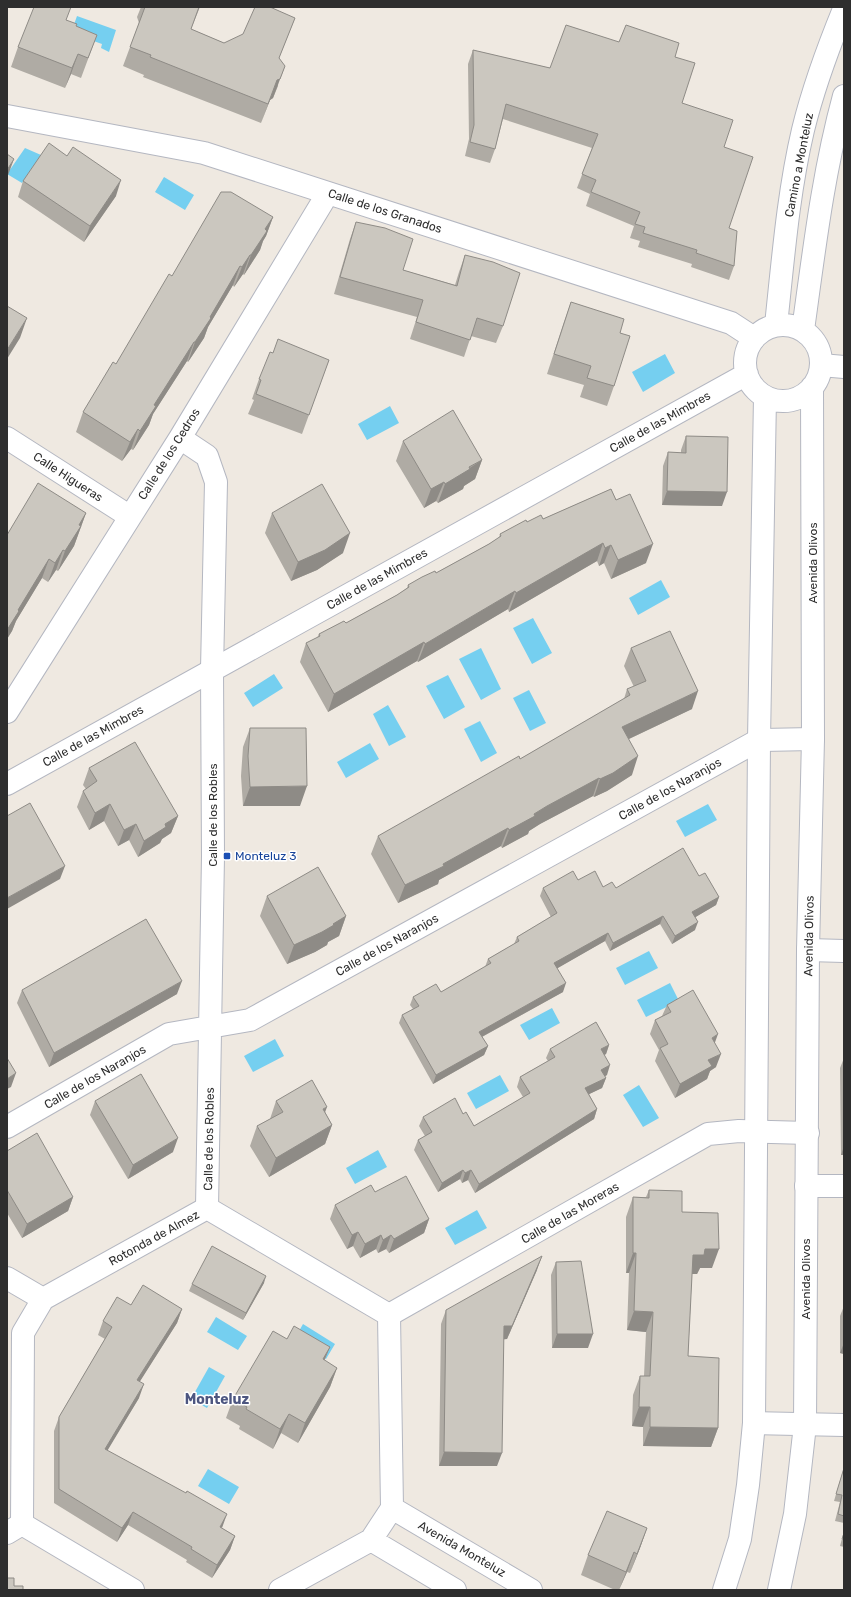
<svg xmlns="http://www.w3.org/2000/svg" width="851" height="1597" font-family="Rubik,sans-serif">
<rect width="100%" height="100%" fill="#efe9e1"/>
<path fill="#75cff0" d="M77,16L116,30L109,52L101,48L102,44L71,33Z
M25,148L41,155L22,183L7,174Z
M164,177L194,195L185,210L155,192Z
M665,354L675,373L643,392L632,372Z
M390,406L399,423L367,440L358,424Z
M661,580L670,597L638,615L629,598Z
M533,618L552,653L532,664L513,628Z
M481,648L501,689L481,700L459,659Z
M274,674L283,688L253,707L244,693Z
M448,675L465,707L444,719L426,686Z
M529,690L546,723L530,731L513,698Z
M388,705L406,737L389,746L373,714Z
M480,721L497,753L481,762L464,729Z
M370,743L379,759L346,778L337,762Z
M708,804L717,820L685,837L676,821Z
M649,951L658,968L625,985L616,968Z
M670,983L679,1001L646,1017L637,1000Z
M552,1008L560,1023L529,1040L520,1025Z
M275,1039L284,1056L253,1072L244,1056Z
M500,1075L509,1091L476,1109L467,1093Z
M639,1085L659,1118L643,1127L623,1095Z
M378,1150L387,1167L355,1184L346,1168Z
M477,1210L487,1228L455,1245L445,1228Z
M216,1317L247,1336L238,1350L207,1332Z
M303,1324L335,1344L326,1359L294,1340Z
M209,1367L225,1376L207,1408L191,1399Z
M208,1469L239,1487L229,1504L198,1486Z"/>
<g fill="none" stroke-linecap="round" stroke-linejoin="round">
<g stroke="#b4b7c1" stroke-width="24">
<path id="minor" d="M7,116L204,153L731,323L754,338
M821,365L844,367
M7,438L129,516
M180,438L207,456L216,482L212,670L213,856L207,1208
M7,712L180,438L328,193
M808,950L844,951
M7,1127L169,1034L250,1020L759,740L813,739
M806,1186H844
M389,1315L708,1134L739,1131L808,1133
M754,1423L844,1425
M7,1533L22,1524"/>
</g>
<g stroke="#b4b7c1" stroke-width="24">
<path id="tertiary" d="M776,325C783,260 788,194 803,130C813,89 828,48 844,9
M745 363a38 38 0 1 1 76 0a38 38 0 1 1-76 0Z
M803,330C814,251 823,173 844,96
M7,784L747,374
M7,1278L43,1299
M392,1508L531,1590
M371,1540L455,1590
M133,1590L22,1524L23,1333L43,1299L207,1208L389,1315L392,1508L371,1540L280,1590
M724,1590L740,1539L748,1485L754,1423L759,740L765,397
M779,1590L795,1514L805,1425L808,950L813,739L812,387"/>
</g>
<use href="#minor" stroke="#fff" stroke-width="22"/>
<use href="#tertiary" stroke="#fff" stroke-width="22"/>
</g>
<path fill="#afaba4" d="M141,7H200L191,29L224,43L295,18L279,58L278,86L273,98L270,100L261,123L143,77L144,75L123,66L139,23L137,17Z
M66,20L76,27L97,35L81,78L71,74L65,88L11,67L18,47Z
M619,42L675,57L682,103L724,147L729,228L734,266L729,280L691,267L692,264L638,247L640,241L630,238L634,226L586,206L590,194L577,188L592,148L503,119L495,149L490,163L465,156L469,139L468,64L473,50L550,68Z
M23,181L116,196L84,242L18,197Z
M273,217L266,236L263,241L260,250L244,275L243,274L234,287L233,285L208,327L204,338L188,362L187,361L153,414L149,425L133,450L131,449L122,461L76,432L83,412L116,364L172,276Z
M356,222L403,270L455,285L459,272L465,255L503,326L496,343L471,336L464,357L410,339L417,317L334,294L350,239Z
M571,302L620,333L614,386L607,406L580,397L584,385L547,374L564,322Z
M273,353L329,360L302,434L248,414L254,400L252,399L259,379Z
M686,436L722,506L662,505L663,466L668,452L681,453V450Z
M403,441L482,460L475,479L464,486L463,489L438,503L436,501L424,508L396,461Z
M611,489L646,563L611,579L604,563L599,566L597,561L509,612L508,609L418,662L417,661L328,712L300,662L306,643L317,638L319,634L346,623L397,595L407,588L408,585L436,573L489,544L499,538L500,534L527,522L543,519Z
M86,513L74,546L58,571L56,570L48,582L42,578L16,621L12,631L7,639V535Z
M272,513L343,553L317,570L291,581L265,533Z
M631,648L692,709L629,739L632,775L607,791L594,797L593,796L540,824L529,831L528,834L502,848L501,846L439,880L438,884L398,903L371,854L378,836L520,759L624,699L627,689L634,687L624,666Z
M250,728L300,806H243L241,776L243,747Z
M89,768L178,816L171,833L162,839L160,843L138,857L129,840L118,846L104,821L89,830L77,807L83,791L86,789L83,785Z
M699,876L719,897L716,905L695,917V930L672,944L660,924L610,951L605,941L557,968L563,992L482,1037L488,1046L484,1055L433,1084L399,1023L402,1015L413,1009L410,1005L413,997L441,992L485,967L488,959L514,944L517,937L551,917L540,896L543,888L578,880L603,887L616,888Z
M267,896L346,916L339,936L328,942L327,945L315,952L287,964L260,916Z
M22,990L177,994L49,1067L17,1003Z
M667,1005L715,1043L716,1067L710,1071L707,1079L675,1098L655,1061L659,1050L650,1034L655,1020L662,1016Z
M609,1045L606,1054L604,1055L607,1075L605,1076L606,1078L602,1088L589,1094L597,1109L594,1119L475,1193L468,1180L462,1183L460,1179L438,1192L414,1150L418,1140L425,1136L419,1126L423,1117L463,1114L474,1126L523,1097L517,1087L520,1077L548,1061L546,1058L550,1049Z
M844,1058V1155H841L840,1068Z
M95,1101L173,1152L128,1179L90,1115Z
M276,1101L325,1112L332,1125L325,1144L269,1177L250,1146L257,1126L270,1119Z
M7,1151L73,1197L68,1211L22,1238L7,1213Z
M649,1190L682,1212L712,1268H700L697,1274H692L688,1356L718,1428L711,1447L643,1446V1427L632,1426L633,1395L640,1376H644L646,1332L627,1330L629,1273H626V1217L633,1197H646Z
M375,1192L429,1219L424,1233L389,1253L386,1249L378,1253L376,1249L360,1258L353,1246L347,1249L330,1219L335,1205Z
M556,1262L588,1348H552L551,1275Z
M537,1270L507,1339H503L497,1466H439L441,1324L446,1310Z
M264,1283L243,1320L189,1291L192,1284Z
M131,1305L182,1309L177,1323L139,1382V1398L107,1450L222,1528L235,1536L230,1550L212,1578L186,1562L187,1560L128,1525L117,1542L54,1503V1431L59,1417L105,1339L98,1335L103,1321Z
M844,1306V1354L840,1353V1316Z
M287,1339L330,1347L324,1361L337,1368L330,1387L298,1443L281,1433L273,1449L239,1429L240,1426L226,1418L233,1399Z
M844,1467V1523L835,1521L840,1502L834,1501Z
M647,1528L640,1548L630,1573L627,1572L619,1590H615L581,1575L588,1555Z
M844,1531V1547L840,1546Z"/>
<path fill="#8e8b86" d="M78,54L71,74L65,88L72,68Z
M285,66L273,98L270,100L261,123L277,80Z
M14,159L7,178V170Z
M121,180L116,196L84,242L90,226Z
M273,217L266,236L263,241L260,250L244,275L251,255L265,229Z
M250,255L243,274L234,287L242,267Z
M240,266L233,285L208,327L204,338L188,362L195,342Z
M27,318L20,338L7,359V350Z
M194,342L187,361L153,414L149,425L133,450L140,431L154,405Z
M138,429L131,449L122,461L130,442Z
M482,460L475,479L464,486L463,489L438,503L445,484Z
M444,482L436,501L424,508L431,489Z
M667,491L727,492L722,506L662,505Z
M86,513L74,546L58,571L65,551L79,525Z
M350,533L343,553L317,570L291,581L298,562Z
M603,543L597,561L509,612L516,593Z
M653,544L646,563L611,579L618,560Z
M611,545L604,563L599,566L605,548Z
M63,550L56,570L48,582L55,563Z
M49,559L42,578L16,621L12,631L7,639V630L18,610Z
M515,591L508,609L418,662L425,644Z
M424,642L417,661L328,712L334,694Z
M698,691L692,709L616,745L622,727Z
M638,756L632,775L607,791L594,797L600,779Z
M599,778L593,796L540,824L529,831L528,834L502,848L509,830L547,806Z
M307,786L300,806H243L250,787Z
M110,804L104,821L89,830L95,813Z
M178,816L171,833L162,839L160,843L138,857L144,841L165,824Z
M136,824L129,840L118,846L124,830Z
M508,828L501,846L439,880L438,884L398,903L405,885Z
M65,866L60,879L7,909V898Z
M719,897L716,905L689,921L692,912Z
M346,916L339,936L328,942L327,945L315,952L287,964L294,945Z
M663,916L660,924L610,951L613,943Z
M698,922L695,930L672,944L675,936Z
M608,933L605,941L551,972L554,963Z
M182,981L177,994L49,1067L54,1053Z
M566,983L563,992L476,1040L479,1032Z
M718,1034L713,1048L712,1038Z
M609,1045L606,1054L597,1059L601,1049Z
M488,1046L484,1055L433,1084L436,1075Z
M721,1054L716,1067L710,1071L707,1079L675,1098L680,1084L708,1060Z
M610,1065L607,1075L598,1080L601,1070Z
M16,1073L11,1087L7,1089V1079Z
M606,1078L602,1088L581,1098L585,1088Z
M327,1107L320,1126L323,1109Z
M597,1109L594,1119L475,1193L479,1184Z
M332,1125L325,1144L269,1177L276,1158Z
M178,1138L173,1152L128,1179L133,1165Z
M844,1146V1155H841Z
M463,1170L460,1179L438,1192L442,1183Z
M471,1170L468,1180L462,1183L465,1173Z
M73,1197L68,1211L22,1238L27,1224Z
M429,1219L424,1233L389,1253L394,1239Z
M358,1232L353,1246L347,1249L352,1235Z
M381,1235L376,1249L360,1258L365,1244Z
M391,1235L386,1249L378,1253L383,1240Z
M705,1249H719L712,1268H700L697,1274H686L693,1255Z
M633,1253H636L629,1273H626Z
M542,1256L537,1270L507,1339L499,1340L504,1326Z
M266,1276L264,1283L243,1320L246,1313Z
M182,1309L177,1323L132,1394L137,1380Z
M634,1311L653,1312L646,1332L627,1330Z
M557,1334H593L588,1348H552Z
M844,1343V1354L840,1353Z
M330,1347L322,1366L323,1359Z
M337,1368L330,1387L298,1443L305,1423Z
M144,1384L139,1398L100,1463L105,1449Z
M639,1407H650L643,1427L632,1426Z
M289,1414L281,1433L273,1449L280,1429Z
M650,1427L718,1428L711,1447L643,1446Z
M444,1452L502,1453L497,1466H439Z
M133,1512L128,1525L117,1542L122,1528Z
M227,1514L222,1528L220,1527Z
M647,1528L640,1548L630,1573L637,1554Z
M235,1536L230,1550L212,1578L217,1565Z
M634,1552L627,1572L619,1590L626,1572Z"/>
<path fill="#cbc7bf" stroke="#8e8b86" d="M34,7H71L66,20L77,24L76,26L97,35L88,58L78,54L72,68L18,47Z
M145,7H199L191,29L224,43L243,34L255,7H270L295,18L279,58L285,66L280,79L277,80L268,104L150,57L151,55L130,47Z
M566,25L619,42L626,25L679,43L675,57L695,63L682,103L733,120L724,147L753,157L729,228L737,231L734,266L696,253L697,250L643,233L645,227L635,224L640,212L591,192L596,180L582,174L598,134L506,104L495,149L470,142L474,125L473,50L550,68Z
M49,143L67,156L73,147L121,180L90,226L23,181Z
M7,154L14,159L7,170Z
M221,192H231L273,217L265,229L267,231L251,255H250L242,267L240,266L210,317L211,318L195,342H194L154,405L156,406L140,431L138,429L130,442L83,412L113,362L116,364L169,274L172,276Z
M356,222L385,228L413,239L403,270L457,286L465,255L493,262L520,273L503,326L477,318L470,340L416,322L423,300L340,277Z
M571,302L624,319L620,333L630,336L614,386L587,378L591,366L554,354Z
M7,306L27,318L7,350Z
M278,339L329,360L309,415L256,394L261,380L259,379L270,352L273,353Z
M453,410L482,460L469,467L470,469L445,484L444,482L431,489L403,441Z
M686,436L728,437L727,492L667,491L668,452L686,453Z
M38,483L86,513L79,525L81,526L65,551L63,550L55,563L49,559L18,610L19,611L7,630V535Z
M322,484L350,533L325,550L298,562L272,513Z
M611,489L616,500L630,494L653,544L618,560L611,545L605,548L603,543L516,593L515,591L425,644L424,642L334,694L306,643L320,636L319,634L344,621L346,623L397,595L409,587L408,585L422,577L435,571L436,573L489,544L501,536L500,534L526,520L527,522L541,515L543,519Z
M670,631L698,691L622,727L638,756L613,773L600,779L599,778L547,806L534,814L535,816L509,830L508,828L443,864L444,866L405,885L378,836L519,756L520,759L630,695L627,689L646,681L631,648Z
M250,728H306L307,786L250,787L248,756Z
M135,742L178,816L165,824L166,827L144,841L136,824L124,830L110,804L95,813L83,791L97,781L89,768Z
M30,803L65,866L7,898V816Z
M683,848L699,876L705,873L719,897L692,912L698,922L675,936L663,916L613,943L608,933L554,963L566,983L479,1032L488,1046L436,1075L402,1015L419,1006L413,997L436,984L441,992L491,963L488,959L519,941L517,937L557,913L543,888L573,871L578,880L595,871L603,887L612,882L616,888Z
M318,867L346,916L333,924L334,925L322,932L294,945L267,896Z
M146,919L182,981L54,1053L22,990Z
M693,990L718,1034L712,1038L721,1054L708,1060L712,1066L680,1084L660,1048L668,1044L655,1020L671,1012L667,1005Z
M596,1022L609,1045L601,1049L610,1065L601,1070L606,1078L585,1088L597,1109L479,1184L471,1170L465,1173L463,1170L442,1183L418,1140L432,1132L423,1117L455,1098L463,1114L466,1112L474,1126L530,1093L520,1077L555,1057L550,1049Z
M7,1058L16,1073L7,1079Z
M141,1074L178,1138L133,1165L95,1101Z
M312,1080L327,1107L323,1109L332,1125L276,1158L257,1126L283,1112L276,1101Z
M37,1133L73,1197L27,1224L7,1190V1151Z
M406,1176L429,1219L394,1239L391,1235L383,1240L381,1235L365,1244L358,1232L352,1235L335,1205L371,1185L375,1192Z
M649,1190L682,1191V1212L718,1213L719,1249H705L704,1255H693L688,1356L719,1358L718,1428L650,1427V1407H639L640,1376H650L653,1312L634,1311L636,1253H633V1197L649,1198Z
M212,1246L266,1276L246,1313L192,1284Z
M542,1256L512,1326H504L502,1453L444,1452L446,1310Z
M581,1261L593,1334H557L556,1262Z
M143,1285L182,1309L137,1380L144,1384L105,1449L186,1493L187,1491L227,1514L220,1527L235,1536L217,1565L191,1549L192,1547L133,1512L122,1528L59,1489V1417L112,1327L103,1321L117,1297L131,1305Z
M294,1326L330,1347L323,1359L337,1368L305,1423L289,1414L280,1429L246,1409L247,1407L233,1399L273,1331L287,1339Z
M844,1468V1516L838,1514L842,1495L836,1494Z
M607,1511L647,1528L637,1554L634,1552L626,1572L588,1555Z
M844,1533V1539H842Z
M7,1578H14V1586H23V1590H7Z"/>
<rect fill="#1a4fb4" stroke="#fff" stroke-width="1.5" x="223" y="852" width="8" height="8" rx="2"/>
<g text-anchor="middle" stroke-width="3" stroke-linejoin="round" paint-order="stroke">
<g font-size="12" fill="#2e2e2e" stroke="#fff">
<text transform="translate(799 165) rotate(-79)" y="4">Camino a Monteluz</text>
<text transform="translate(385 211) rotate(18)" y="4">Calle de los Granados</text>
<text transform="translate(660 422) rotate(-29)" y="4">Calle de las Mimbres</text>
<text transform="translate(169 454) rotate(-58)" y="4">Calle de los Cedros</text>
<text transform="translate(68 477) rotate(33)" y="4">Calle Higueras</text>
<text transform="translate(813 563) rotate(-90)" y="4">Avenida Olivos</text>
<text transform="translate(377 579) rotate(-29)" y="4">Calle de las Mimbres</text>
<text transform="translate(93 736) rotate(-29)" y="4">Calle de las Mimbres</text>
<text transform="translate(670 789) rotate(-29)" y="4">Calle de los Naranjos</text>
<text transform="translate(213 815) rotate(-90)" y="4">Calle de los Robles</text>
<text transform="translate(809 936) rotate(-89)" y="4">Avenida Olivos</text>
<text transform="translate(387 945) rotate(-29)" y="4">Calle de los Naranjos</text>
<text transform="translate(95 1077) rotate(-30)" y="4">Calle de los Naranjos</text>
<text transform="translate(209 1139) rotate(-89)" y="4">Calle de los Robles</text>
<text transform="translate(570 1213) rotate(-30)" y="4">Calle de las Moreras</text>
<text transform="translate(154 1238) rotate(-29)" y="4">Rotonda de Almez</text>
<text transform="translate(806 1279) rotate(-90)" y="4">Avenida Olivos</text>
<text transform="translate(462 1549) rotate(30)" y="4">Avenida Monteluz</text>
</g>
<g font-size="12" fill="#164399" stroke="#fff" text-anchor="start">
<text x="235" y="860">Monteluz 3</text>
</g>
<g font-size="14" font-weight="bold" fill="#4d5680" stroke="#fff">
<text x="217" y="1404">Monteluz</text>
</g>
</g>
<rect width="851" height="1597" fill="none" stroke="#2e2e2e" stroke-width="16"/>
</svg>
